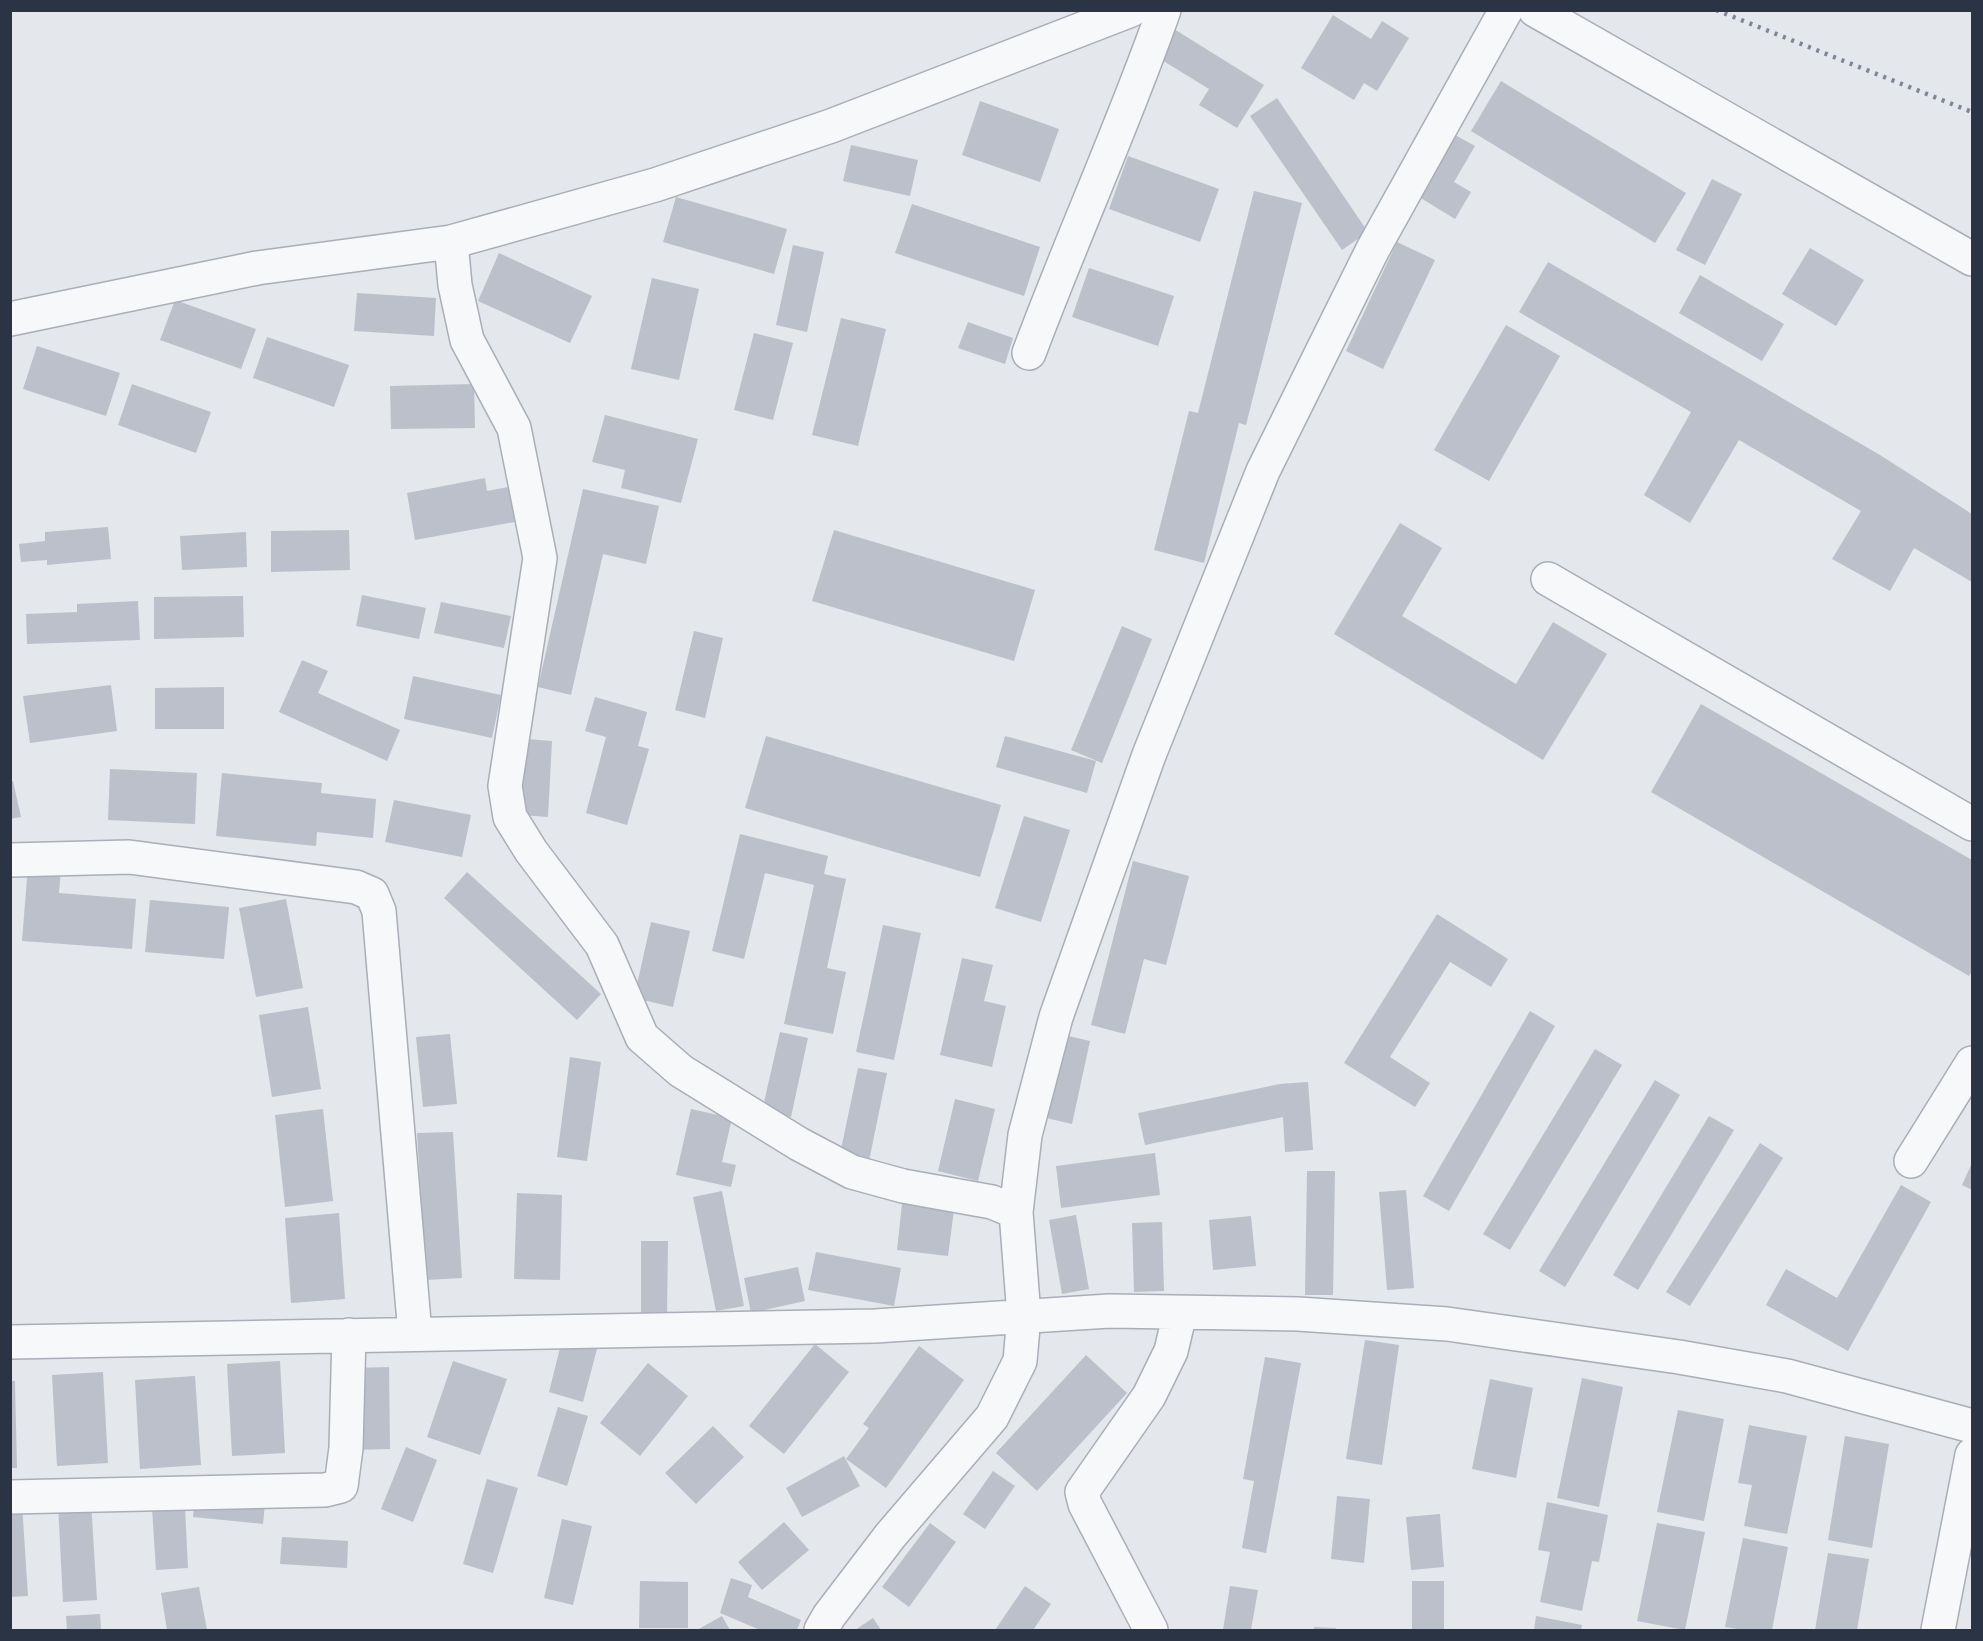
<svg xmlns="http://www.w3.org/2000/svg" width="1983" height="1641" font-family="Commissioner,sans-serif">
<rect width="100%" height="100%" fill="#e4e7ec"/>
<path fill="#bbc0ca" d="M1333,15L1371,39L1382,21L1409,38L1377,91L1364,83L1354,100L1301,68Z
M1174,29L1264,85L1237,128L1199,105L1209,89L1157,57Z
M1501,81L1686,193L1655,243L1471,131Z
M1277,98L1368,232L1342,250L1250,116Z
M980,101L1059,129L1040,182L962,155Z
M1455,135L1475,146L1454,182L1471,192L1455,219L1419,197Z
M851,145L918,160L910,196L843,181Z
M1128,156L1219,189L1200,242L1109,209Z
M1712,179L1742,194L1705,265L1676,250Z
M1254,191L1302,203L1246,425L1239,423L1204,563L1154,550L1189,411L1198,413Z
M676,197L787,229L774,274L663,242Z
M912,204L1040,247L1024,296L895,253Z
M1397,242L1435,260L1383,369L1346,351Z
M793,245L824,252L807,332L776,325Z
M1810,248L1864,280L1836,326L1782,294Z
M499,253L592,296L570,343L478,301Z
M1548,262L1880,455L1972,514V582L1914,548L1890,591L1832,559L1861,511L1739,440L1690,523L1644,495L1691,412L1519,312Z
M1089,268L1174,296L1158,346L1072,317Z
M1700,275L1784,324L1762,361L1679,313Z
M652,278L699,289L679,380L631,369Z
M357,293L436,298L434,336L354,331Z
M175,300L256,329L241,369L160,340Z
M841,318L886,329L858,446L812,435Z
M968,322L1013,338L1005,364L958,348Z
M1506,325L1560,356L1489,481L1434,450Z
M754,333L793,343L773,420L734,410Z
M267,337L349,365L334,407L253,378Z
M37,346L120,373L106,416L23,389Z
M132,384L211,412L196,453L118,425Z
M474,384L475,428L391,429L390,386Z
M605,415L698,439L681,503L621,488L625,470L592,462Z
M485,478L487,491L514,486L520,521L415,540L407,493Z
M583,489L659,506L646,564L603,554L571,695L538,687Z
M1400,523L1442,548L1402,616L1516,684L1553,622L1607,654L1543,760L1334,634Z
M108,527L111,559L47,565V560L21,562L19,544L45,541V532Z
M349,530L350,570L271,572V531Z
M834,530L1035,590L1014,661L812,601Z
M246,532L247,567L182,570L180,536Z
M362,595L426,608L419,639L356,626Z
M243,596L244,637L154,639V597Z
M138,601L140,640L27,644L26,614L77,612V604Z
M441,602L511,616L504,648L434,633Z
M1122,626L1152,639L1102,763L1071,750Z
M694,631L723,638L705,718L675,710Z
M302,660L328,671L318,693L400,730L387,761L279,712Z
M413,676L501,695L492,738L404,719Z
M111,685L117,731L30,743L23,696Z
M224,687V729H155V688Z
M595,697L647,712L638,746L649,749L627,825L586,813L606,737L585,731Z
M1701,704L1972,860V971L1969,976L1651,792Z
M766,736L1001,805L980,877L745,808Z
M1005,736L1096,761L1087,793L996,767Z
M526,739L552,741L548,817L520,815Z
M110,769L197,773L195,824L108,820Z
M222,773L322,783L321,793L376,799L373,838L317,832L316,846L216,836Z
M13,781L21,817L10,819V782Z
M394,800L471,815L462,857L385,842Z
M1024,816L1070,830L1041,922L995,908Z
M740,834L828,856L824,874L846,879L827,968L846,972L833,1034L784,1024L814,885L765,873L744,959L712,951Z
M1133,861L1189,876L1166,965L1144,959L1125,1034L1091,1025Z
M28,866L61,868L59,893L136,899L132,949L22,941Z
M467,872L601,994L577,1020L444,898Z
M286,899L303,988L256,997L239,908Z
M150,900L229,907L224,959L145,952Z
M1437,914L1508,959L1491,987L1450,962L1390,1057L1430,1083L1415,1107L1344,1063Z
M651,922L690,931L673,1007L634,998Z
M883,925L921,933L894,1060L856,1052Z
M962,958L993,965L984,1001L1006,1006L992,1067L940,1055Z
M308,1007L321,1089L272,1097L259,1015Z
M1530,1011L1555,1026L1449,1211L1423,1196Z
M780,1032L808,1038L791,1117L762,1111Z
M450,1034L457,1104L423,1107L416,1037Z
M1060,1034L1090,1041L1072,1124L1042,1117Z
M1595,1049L1622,1065L1510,1250L1483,1234Z
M570,1057L601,1062L587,1161L557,1157Z
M858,1068L887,1073L869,1161L840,1154Z
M1655,1080L1680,1095L1565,1287L1539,1271Z
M1308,1082L1313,1150L1285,1152L1283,1117L1145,1145L1138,1113L1280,1084Z
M955,1099L995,1109L978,1181L938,1171Z
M323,1109L333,1201L285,1207L275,1115Z
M691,1109L732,1118L722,1162L736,1165L731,1187L676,1175Z
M1709,1116L1734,1130L1638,1290L1613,1275Z
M453,1132L462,1278L426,1280L417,1133Z
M1760,1143L1783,1158L1690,1306L1666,1292Z
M1155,1153L1160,1195L1061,1208L1056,1166Z
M1972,1163V1190L1962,1185Z
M1307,1171H1335L1333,1295H1305Z
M1901,1185L1931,1202L1848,1351L1766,1305L1786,1269L1837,1298Z
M1406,1190L1414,1288L1387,1290L1379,1192Z
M722,1191L744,1306L716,1311L693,1197Z
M517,1193L562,1195L560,1280L514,1279Z
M903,1195L955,1202L948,1256L897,1250Z
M339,1213L345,1299L291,1303L285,1218Z
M1076,1215L1089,1289L1062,1294L1049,1220Z
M1251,1216L1256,1266L1213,1270L1209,1220Z
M1162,1222L1164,1291L1134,1292L1132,1223Z
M641,1241H668L667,1318L641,1317Z
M816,1252L901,1268L894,1306L808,1290Z
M798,1267L805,1301L751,1313L744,1278Z
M562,1340L597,1349L583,1402L549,1392Z
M1365,1340L1399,1345L1382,1465L1346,1459Z
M815,1344L849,1372L784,1454L749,1426Z
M919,1346L964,1380L886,1488L846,1459L869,1428L863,1424Z
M1086,1355L1127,1393L1037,1491L996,1453Z
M1265,1357L1301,1363L1266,1553L1242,1548L1254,1481L1243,1479Z
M280,1361L285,1453L232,1456L227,1364Z
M453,1361L507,1379L480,1455L427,1437Z
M648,1363L688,1396L640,1456L600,1423Z
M389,1367L390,1449L353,1450L352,1368Z
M103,1372L108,1463L57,1466L52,1375Z
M195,1376L201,1465L140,1469L135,1380Z
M1582,1378L1623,1387L1599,1507L1557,1498Z
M1490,1379L1533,1388L1516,1478L1472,1469Z
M10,1381H15L17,1468H10Z
M558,1407L588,1416L567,1486L537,1476Z
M1678,1410L1724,1419L1704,1521L1657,1512Z
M1749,1425L1807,1436L1787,1534L1744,1526L1752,1485L1738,1483Z
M713,1426L744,1457L696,1504L665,1473Z
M1845,1436L1889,1444L1872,1548L1828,1540Z
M406,1447L437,1460L413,1522L381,1509Z
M844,1456L860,1486L802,1517L786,1488Z
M993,1471L1015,1486L985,1529L963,1514Z
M487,1479L518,1488L493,1573L463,1564Z
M1337,1496L1370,1499L1364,1563L1331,1559Z
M195,1497L265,1504L263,1524L193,1517Z
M91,1501L97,1600L63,1602L58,1503Z
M1547,1502L1608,1515L1599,1562L1592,1561L1582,1611L1540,1602L1550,1552L1538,1550Z
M22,1504L28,1596L10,1597V1505Z
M185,1507L188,1568L156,1570L152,1508Z
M1440,1514L1444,1567L1411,1570L1406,1517Z
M562,1519L592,1526L573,1605L544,1598Z
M784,1522L809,1550L762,1590L738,1562Z
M930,1523L956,1542L909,1607L882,1587Z
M1657,1523L1705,1532L1685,1630L1637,1621Z
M282,1537L348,1541L347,1568L280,1564Z
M1743,1538L1788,1547L1772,1630H1744L1725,1627Z
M1828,1553L1869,1559L1857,1630H1815Z
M731,1578L752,1585L748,1597L801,1620L797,1630H760L720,1613Z
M640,1581L688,1582V1628H639Z
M1412,1581H1444V1630H1412Z
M1025,1586L1051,1604L1033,1630H995Z
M1230,1586L1258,1590L1251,1630H1223Z
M199,1587L207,1630H167L161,1593Z
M100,1614L101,1630H67L66,1616Z
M722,1616L730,1630H697Z
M1536,1616L1582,1625L1581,1630H1534Z
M873,1618L881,1630H855Z
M1314,1627L1336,1628V1630H1314Z"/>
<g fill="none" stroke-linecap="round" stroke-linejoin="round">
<g stroke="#a9aeb7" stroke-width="36">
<path id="minor" d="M1535,10L1972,259
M451,242L455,285L467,340L514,428L540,558L505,786L510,817L531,851L602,945L642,1037L681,1071L799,1144L852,1172L903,1186L992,1202L1016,1212
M10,319L257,268L451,242L655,185L831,126L1131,10
M1029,353C1072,238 1123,126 1164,10
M1548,579L1972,824
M10,860L129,857L356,887L372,894L379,911L415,1334
M1911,1161L1972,1063
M10,1342L875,1326L1109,1311L1298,1314L1447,1324L1679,1357L1787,1376L1972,1426
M10,1497L325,1490L341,1486L346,1448L349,1335
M821,1630L829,1616L890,1536L992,1417L1020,1361L1024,1316L1016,1212L1025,1135L1056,1017L1149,755L1263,471L1373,249L1506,10
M1151,1630L1085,1504L1082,1492L1149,1396L1171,1351L1180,1313
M1938,1630L1972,1455"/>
</g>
<use href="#minor" stroke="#f7f8fa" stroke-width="33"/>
<path stroke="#7d8696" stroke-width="4.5" stroke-dasharray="3 6" stroke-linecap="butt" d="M1716,10L1972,112"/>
</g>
<rect width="1983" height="1641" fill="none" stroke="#2b3445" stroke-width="24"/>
</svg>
